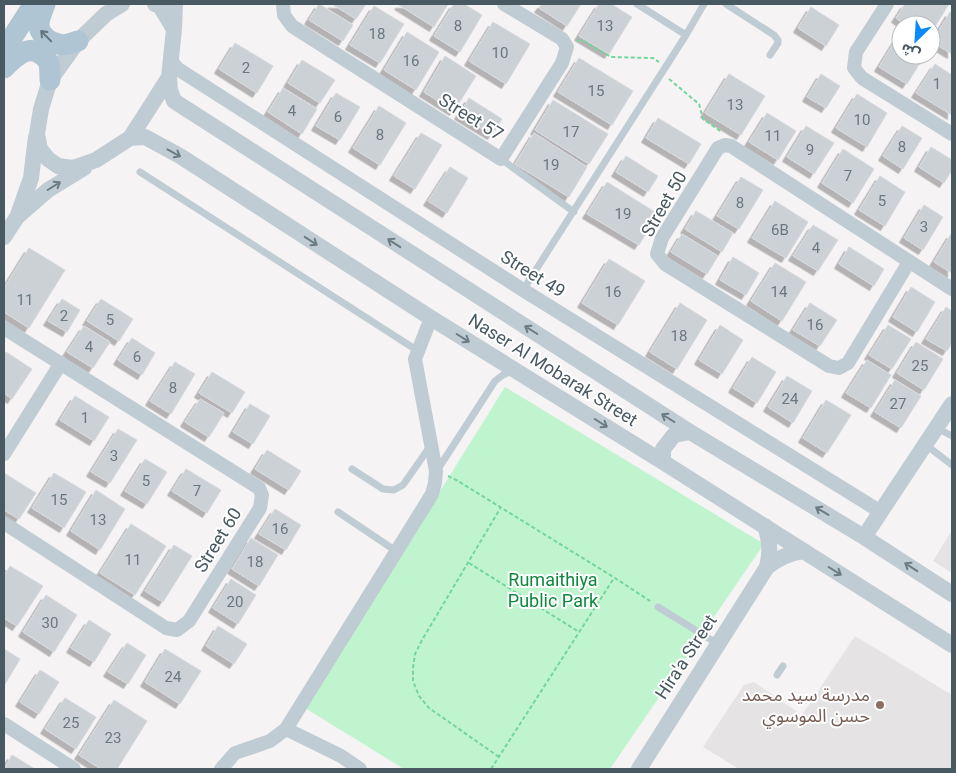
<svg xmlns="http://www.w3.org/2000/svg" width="956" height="773" font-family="Roboto,'Noto Sans Arabic',sans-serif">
<defs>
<filter id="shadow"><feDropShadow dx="-4.5" dy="4.5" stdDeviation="0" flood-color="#0004"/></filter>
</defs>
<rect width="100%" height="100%" fill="#f5f3f3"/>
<path fill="#e6e3e5" d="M952,530V573L933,561Z
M855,636L952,695V769H739L703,747L744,685L754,682L802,715Z"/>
<path fill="#bff4ce" d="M505,387L764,544L610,769H404L305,708Z"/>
<path fill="#ccd1d5" stroke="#d6d9de" filter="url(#shadow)" d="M319,4L353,25L343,41L309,20Z
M332,4H366L356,19Z
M400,4H448L434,27L399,5Z
M454,4H464L482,15L460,52L434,36Z
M542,4H581L567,26L539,8Z
M599,4H611L632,17L609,54L579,36Z
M905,4H949L931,33V25H906L896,18Z
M374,6L404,24L380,63L350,45Z
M811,7L839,25L826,46L798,28Z
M950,12L952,14V54L932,42Z
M493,22L530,44L506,84L469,61Z
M407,32L439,52L416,90L384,70Z
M897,38L901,40V55H925L907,84L879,67Z
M235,43L273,66L257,93L219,69Z
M445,56L476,76L454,111L424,92Z
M579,58L633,91L612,125L558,92Z
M302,60L335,80L320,103L288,83Z
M935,64L952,75V115L916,93Z
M729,74L765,96L741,135L705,113Z
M821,74L840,86L826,108L807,97Z
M283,88L317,109L302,134L268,112Z
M336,93L360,107L340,140L316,126Z
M857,94L887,113L867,147L836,128Z
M469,98L502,119L492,135L459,115Z
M553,100L608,134L589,164L535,130Z
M379,106L406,123L380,165L353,148Z
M767,113L796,131L778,160L749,142Z
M658,118L701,144L689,164L646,138Z
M806,126L834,143L814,174L787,157Z
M902,126L922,138L903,169L883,156Z
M421,133L442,145L415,189L394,176Z
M534,133L587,167L569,197L515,164Z
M931,147L952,160V170L944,183L919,167Z
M843,149L874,169L853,203L822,183Z
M626,156L658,176L648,192L616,172Z
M450,167L468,178L447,213L428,201Z
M880,176L905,192L885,226L859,210Z
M741,177L763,190L739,229L717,216Z
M607,182L658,214L639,245L587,214Z
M775,201L808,222L786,258L752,238Z
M924,205L943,217L923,250L904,238Z
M696,211L733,233L722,252L685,229Z
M813,225L838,240L818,271L793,256Z
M682,234L718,256L707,274L671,252Z
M951,234H952V273L934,262Z
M849,247L884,269L874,286L839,264Z
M29,248L65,270L29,328L4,312V288Z
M733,257L759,273L746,295L720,280Z
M609,259L645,281L618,325L582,303Z
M775,263L806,282L782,321L751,301Z
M911,287L935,302L917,332L893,317Z
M62,299L80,310L67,332L48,321Z
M101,299L133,319L119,341L87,321Z
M680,303L707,320L677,369L650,352Z
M810,303L837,320L820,346L793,330Z
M946,307L952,311V343L947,351L926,339Z
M720,325L743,340L722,374L699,360Z
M888,325L911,339L892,369L869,355Z
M84,326L110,342L93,368L67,352Z
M132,338L155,353L142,375L118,360Z
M916,342L943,359L924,390L897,373Z
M6,352L32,369L12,399L4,393V355Z
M752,357L776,372L757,403L733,388Z
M867,360L891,375L871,408L846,393Z
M175,362L195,374L171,414L150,401Z
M212,372L245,392L232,413L199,393Z
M787,376L812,391L793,423L768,407Z
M895,380L921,396L901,428L875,412Z
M75,396L109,417L94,441L60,420Z
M200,399L224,413L209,437L185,422Z
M826,400L851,415L827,453L803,438Z
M250,404L270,416L253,444L233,432Z
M118,429L137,440L110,483L91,472Z
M267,450L301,471L289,490L255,469Z
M145,459L167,472L147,504L125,491Z
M186,469L221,490L207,513L172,491Z
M4,473L36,493L19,519L4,510Z
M54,473L86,492L64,528L32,508Z
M96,490L125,509L100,550L71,531Z
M275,509L301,525L286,550L259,534Z
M131,524L166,546L135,595L100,573Z
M251,538L278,555L259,586L232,569Z
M174,545L192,556L163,602L145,591Z
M10,566L43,586L17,626L4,618V576Z
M231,579L256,595L238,624L213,608Z
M46,595L77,615L54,652L23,632Z
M89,620L111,634L94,662L71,648Z
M218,626L247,644L234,664L206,646Z
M127,643L146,655L128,684L108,672Z
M4,649L20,659L4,686Z
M165,649L201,671L180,704L145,682Z
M40,670L59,682L39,714L20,702Z
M65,698L96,717L76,749L45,729Z
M114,700L147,721L117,769H101L79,755Z
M12,755L35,769H4Z"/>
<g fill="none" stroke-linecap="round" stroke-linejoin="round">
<path stroke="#73d69b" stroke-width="2" stroke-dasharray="4 2.5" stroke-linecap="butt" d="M577,41L582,40L611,57L653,58L659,62
M669,79L699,104L703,119L722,132
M448,476L458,481L615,578L650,601
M469,563L579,632
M499,757L429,708L419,696L413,681V668L415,654L422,640L501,507
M491,769L614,578"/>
<path stroke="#c0ccd3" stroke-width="7" d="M637,4L686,35
M726,4L774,35L778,40V43L770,55
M501,159L574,212
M140,172L418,351
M523,290L686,35L704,4
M937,428L952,436
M926,445L952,465
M352,469L383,489L394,490L403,485L431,445
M438,469L495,381L503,375L513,370
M338,512L396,551
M658,607L718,644
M777,675L783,666"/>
<path stroke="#c0ccd3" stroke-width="14" d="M283,4L284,15L292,26L501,159L562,63L567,47L562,39L504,4
M887,4L856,52L854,68L862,78L952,134
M171,61L178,69L523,290L881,512
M909,262L848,363L839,368L829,366L665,264L657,254L662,238L718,148L725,145L731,146L952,289
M4,328L259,488L262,495L260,508L189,621L177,630L166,628L4,523
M4,454L61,363
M4,724L74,769
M286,729L341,756L360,769
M221,769L235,753L270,741L286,729L432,494L435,483L436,471L415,359L431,318"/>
<path stroke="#c0ccd3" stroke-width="16" d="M122,4L106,14L78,41L50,80L41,109L37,134L40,149L48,159L58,166L73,168L96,160L130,138L150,107L169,77L174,29L160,6L155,4
M174,29L175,4
M169,77L170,90L174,101L690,432L864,537L952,594
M130,138L145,137L180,156L431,318L663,462L952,645
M18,215L31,178L36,137
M4,237L17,217L48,190L84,168
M663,462V449L674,435L690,432
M765,526C770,540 771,552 767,567
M864,537L952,404
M639,769L767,567C779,558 789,553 804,551"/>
<path stroke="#b0c5d3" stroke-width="21" d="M45,4C43,10 40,16 39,23C38,33 49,43 59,44C65,46 72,43 78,41
M4,50L34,4
M4,68C14,58 28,43 42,55C45,57 48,60 49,64C50,69 50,76 50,80"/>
</g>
<defs><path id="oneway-shaft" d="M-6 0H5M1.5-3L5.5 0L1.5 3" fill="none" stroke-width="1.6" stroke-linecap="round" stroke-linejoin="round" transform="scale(1.25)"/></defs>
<use stroke="#62747e" href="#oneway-shaft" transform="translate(46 36) rotate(-134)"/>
<g stroke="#6c7c84">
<use href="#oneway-shaft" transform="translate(174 153) rotate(29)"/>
<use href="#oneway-shaft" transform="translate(54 186) rotate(-32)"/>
<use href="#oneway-shaft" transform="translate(311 241) rotate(33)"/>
<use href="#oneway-shaft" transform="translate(394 243) rotate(-147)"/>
<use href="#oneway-shaft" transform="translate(531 330) rotate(-148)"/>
<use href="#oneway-shaft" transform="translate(463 338) rotate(32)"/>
<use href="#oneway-shaft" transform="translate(668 418) rotate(-148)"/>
<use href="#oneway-shaft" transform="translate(601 423) rotate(32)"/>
<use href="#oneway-shaft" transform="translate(822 511) rotate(-149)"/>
<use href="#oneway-shaft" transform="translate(911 567) rotate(-147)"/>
<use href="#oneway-shaft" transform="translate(835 571) rotate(32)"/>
</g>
<circle fill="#8d6e63" stroke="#fff" stroke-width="2" cx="880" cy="705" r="5"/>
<g text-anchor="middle" stroke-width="4" stroke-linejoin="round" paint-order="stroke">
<g font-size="15" fill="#69777f">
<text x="458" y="31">8</text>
<text x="605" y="31">13</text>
<text x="377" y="39">18</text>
<text x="500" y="58">10</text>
<text x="411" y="66">16</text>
<text x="246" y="73">2</text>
<text x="937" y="89">1</text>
<text x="596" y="96">15</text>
<text x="735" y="110">13</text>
<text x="292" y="116">4</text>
<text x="338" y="122">6</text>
<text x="862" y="125">10</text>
<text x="571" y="137">17</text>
<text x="380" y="140">8</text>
<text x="773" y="141">11</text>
<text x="902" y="152">8</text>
<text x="810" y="155">9</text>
<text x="551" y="170">19</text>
<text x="848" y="181">7</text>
<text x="882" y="206">5</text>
<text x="740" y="208">8</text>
<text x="623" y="219">19</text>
<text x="924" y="232">3</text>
<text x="780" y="235">6B</text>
<text x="816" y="253">4</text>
<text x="613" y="297">16</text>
<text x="779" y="297">14</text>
<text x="25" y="305">11</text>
<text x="64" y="321">2</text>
<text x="110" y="325">5</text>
<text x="815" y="330">16</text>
<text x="679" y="341">18</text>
<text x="89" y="352">4</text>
<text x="137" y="362">6</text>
<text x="920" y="371">25</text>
<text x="173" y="393">8</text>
<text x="790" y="404">24</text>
<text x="898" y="409">27</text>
<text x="85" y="423">1</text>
<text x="114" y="461">3</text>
<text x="146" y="486">5</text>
<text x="197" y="496">7</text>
<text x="59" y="505">15</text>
<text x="98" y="525">13</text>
<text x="280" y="534">16</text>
<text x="133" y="565">11</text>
<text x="255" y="567">18</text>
<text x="235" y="607">20</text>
<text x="50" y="628">30</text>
<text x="173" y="682">24</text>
<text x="71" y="728">25</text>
<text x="113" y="743">23</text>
</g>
<g font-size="18" fill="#485962" stroke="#fff">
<text transform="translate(471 117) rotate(32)" y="6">Street 57</text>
<text transform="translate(664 204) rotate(-60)" y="6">Street 50</text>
<text transform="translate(533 274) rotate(32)" y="6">Street 49</text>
<text transform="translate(553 370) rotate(32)" y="6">Naser Al Mobarak Street</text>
<text transform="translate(218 540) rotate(-58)" y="6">Street 60</text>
<text transform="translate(686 657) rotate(-57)" y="6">Hira'a Street</text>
</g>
<g font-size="18" fill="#0f883f" stroke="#fff">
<text x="553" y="586">Rumaithiya<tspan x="553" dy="21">Public Park</tspan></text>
</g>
<g font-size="18" fill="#785e54" stroke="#fff" text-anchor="end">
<text x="870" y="701">مدرسة سيد محمد<tspan x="870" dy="21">حسن الموسوي</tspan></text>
</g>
</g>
<rect width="956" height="773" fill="none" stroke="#485962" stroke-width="10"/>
<g transform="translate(916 40) rotate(205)"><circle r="24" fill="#ffffff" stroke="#b6bdc0"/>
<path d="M0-4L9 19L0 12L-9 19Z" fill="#0a8af8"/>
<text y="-8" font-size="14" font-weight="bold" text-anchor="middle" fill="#485962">ش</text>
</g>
</svg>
